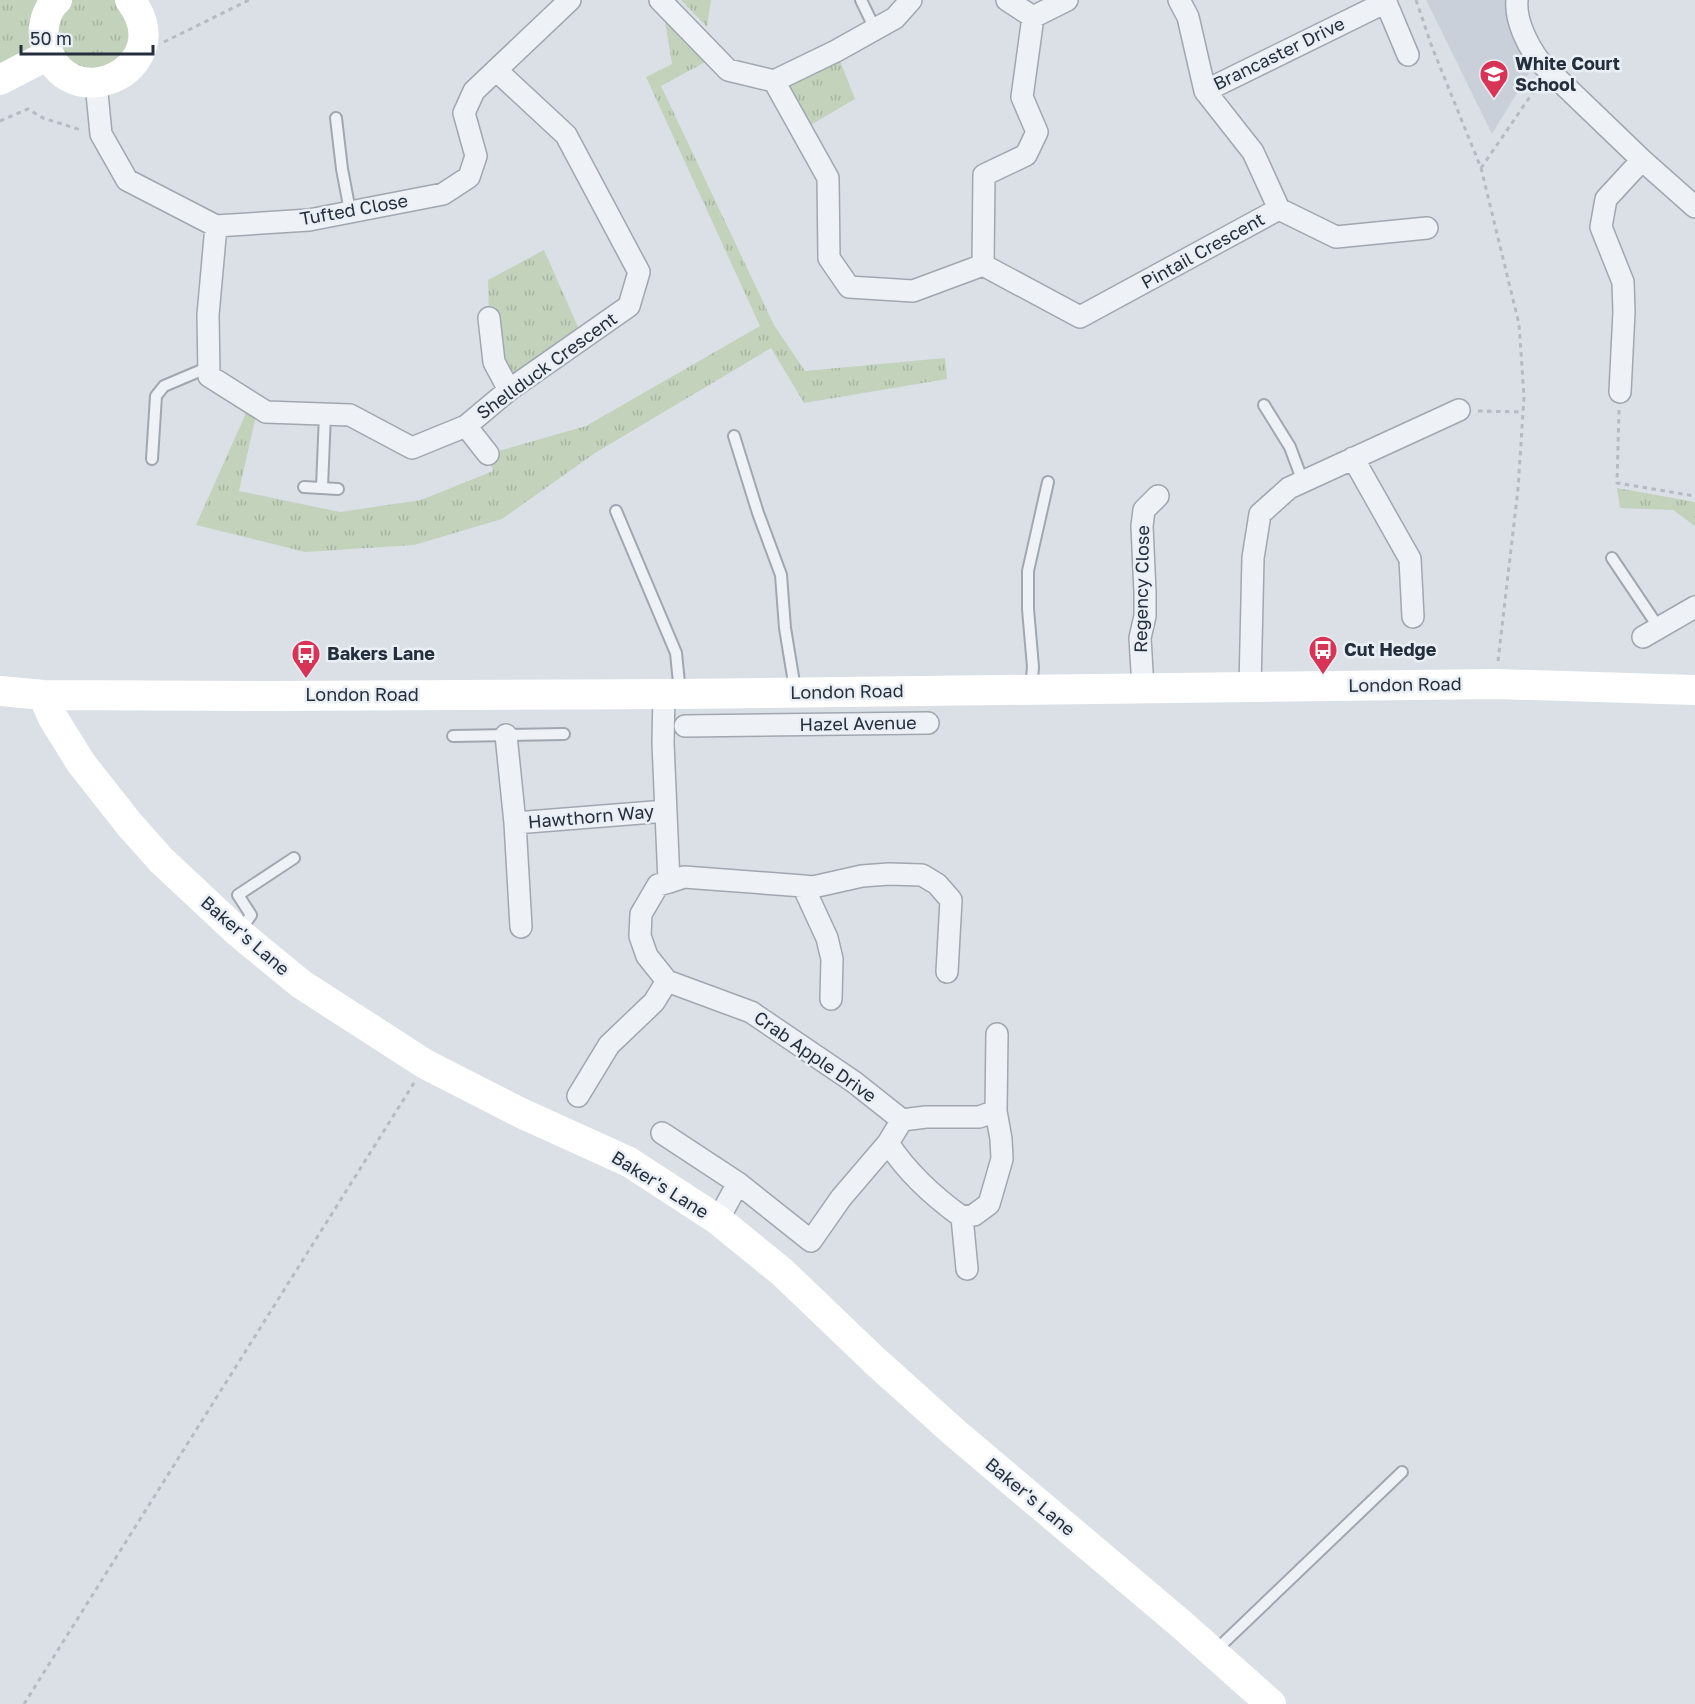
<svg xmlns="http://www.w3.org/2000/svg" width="1695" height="1704" font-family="'Golos Text',sans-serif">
<defs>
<pattern id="grass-tufts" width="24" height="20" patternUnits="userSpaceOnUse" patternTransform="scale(1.5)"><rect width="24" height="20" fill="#c2d2bb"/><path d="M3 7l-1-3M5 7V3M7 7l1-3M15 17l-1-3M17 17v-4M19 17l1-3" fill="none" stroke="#a7b5a2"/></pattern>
</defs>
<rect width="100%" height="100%" fill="#dbe0e7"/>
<path fill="#c9d0d9" d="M1426,0H1505L1506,13L1521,52L1534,65L1492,134Z"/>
<path fill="url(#grass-tufts)" d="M0,0H49L43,53L0,73Z
M61,0H125L135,11L130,63L73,76L47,23Z
M681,0H711L707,27Z
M664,15L709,60L661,86L774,325L805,371L945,358L947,379L804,403L771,348L595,453L502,519L414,545L305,552L196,525L251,402L258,407L239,491L340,512L421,500L493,471L488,454L586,426L760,326L646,77L672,64Z
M836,51L855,99L802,130L774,81Z
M544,250L583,338L509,390L489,318L488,280Z
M1617,488L1695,502V526L1673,510L1620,508Z"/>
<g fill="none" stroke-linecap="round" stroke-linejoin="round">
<g stroke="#a0a7b1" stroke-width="14">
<path id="lane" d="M861,0L875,29
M336,118L342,169L350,211
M1264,405L1290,447L1303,482
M734,436L758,513L781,575L785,628L795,689
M152,459L156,396L164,386L209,367
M304,487L338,489
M322,487L325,414
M616,511L676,653L680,693
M1612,558L1659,628
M1031,689L1033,667L1028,609V571L1048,482
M453,736L564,734
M241,930L251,915L238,895L294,858
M1214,1652L1402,1472"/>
</g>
<g stroke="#a0a7b1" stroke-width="24">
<path id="street" d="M660,0L728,70L774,81L836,51L895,18L911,0
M1385,0L1408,55
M1517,0C1515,21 1528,46 1540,62L1642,160L1695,207
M1033,17L1067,0
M774,81L828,178L829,258L849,287L913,291L983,265L984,175L1026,155L1037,132L1022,97L1033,17L1007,0
M96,83L101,134L127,180L216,226L309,220L443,194L469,177L476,156L464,113L474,91L570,0
M1205,91L1386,2
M1279,209L1336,237L1427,228
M216,226L208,315L209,376L266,412L350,415L412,448L466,426L488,454
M983,265L1080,317L1279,209L1253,152L1205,91L1188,17L1179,0
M489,318L494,362L509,390
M1620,392L1624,312L1623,282L1601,227L1606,199L1642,160
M466,426L509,390L629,306L639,272L566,135L496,70
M1353,458L1410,559L1413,617
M1643,637L1695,607
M1250,687L1253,558L1260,514L1289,488L1459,410
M1143,688L1140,638L1145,616V592L1142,526L1144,510L1158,496
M685,726L928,723
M506,735L515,823L521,927
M515,823L666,811
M669,882L684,877L803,886L827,938L832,959L831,999
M803,886L813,887L862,876L889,874L922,875L937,884L951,900L947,972
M578,1096L609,1045L654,1002L667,981
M902,1120L926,1117H979L996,1111L997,1034
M662,1133L738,1183L811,1241L841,1198L888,1143L902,1120L854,1082L751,1012L667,981L647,956L640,936L641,914L658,885L669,882L663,743L664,693
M888,1143C907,1172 934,1197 962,1217L974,1215L989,1204L1002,1159L1001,1139L996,1111
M962,1217L967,1269
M718,1220L738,1183"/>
</g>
<path stroke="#b5bbc2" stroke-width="3" stroke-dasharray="4.5 4.5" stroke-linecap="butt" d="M1416,0L1432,47L1481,168L1519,324L1524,397L1518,489L1498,661
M164,42L249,0
M0,121L28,109L43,118L81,130
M1481,168L1538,85
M1619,410L1617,483L1695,496
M1478,411L1523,412
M24,1704L414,1083"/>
<use href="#lane" stroke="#eef1f5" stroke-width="10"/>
<use href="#street" stroke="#eef1f5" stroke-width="21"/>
<path stroke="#fff" stroke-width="30" d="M57,0C46,10 41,28 45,42C64,123 183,69 130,0
M0,80L48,55
M0,691L43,695L274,696L680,694L1496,684L1695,690
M43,695L53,718L81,763L129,824L161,860L239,933L301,984L425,1064L521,1113L629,1162L718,1220L782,1272L875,1361L955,1433L1181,1624L1271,1704"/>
</g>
<defs>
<g id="school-pin" transform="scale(1.5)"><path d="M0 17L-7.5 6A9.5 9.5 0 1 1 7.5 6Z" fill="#d83456" stroke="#eaeff5"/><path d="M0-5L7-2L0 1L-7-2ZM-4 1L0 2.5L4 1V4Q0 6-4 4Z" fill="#fff"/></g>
<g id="bus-pin" transform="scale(1.5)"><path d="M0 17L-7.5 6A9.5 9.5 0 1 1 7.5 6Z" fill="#d83456" stroke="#eaeff5"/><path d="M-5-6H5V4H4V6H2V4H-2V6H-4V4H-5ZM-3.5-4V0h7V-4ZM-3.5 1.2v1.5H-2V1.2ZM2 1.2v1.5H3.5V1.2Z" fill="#fff"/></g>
</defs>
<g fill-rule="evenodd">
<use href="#school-pin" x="1494" y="74"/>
<use href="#bus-pin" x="1323" y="650"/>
<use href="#bus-pin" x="306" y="654"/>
</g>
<g text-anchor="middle" stroke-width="5" stroke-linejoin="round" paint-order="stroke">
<g font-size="18" fill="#242f3e" stroke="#eaeff5">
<text transform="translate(1279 54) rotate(-26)" y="6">Brancaster Drive</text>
<text transform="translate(354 210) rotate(-10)" y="6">Tufted Close</text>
<text transform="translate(1203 251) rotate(-29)" y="6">Pintail Crescent</text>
<text transform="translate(547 366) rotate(-36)" y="6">Shellduck Crescent</text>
<text transform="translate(1142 589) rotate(-89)" y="6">Regency Close</text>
<text transform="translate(1405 685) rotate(-1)" y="6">London Road</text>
<text transform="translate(847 692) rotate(-1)" y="6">London Road</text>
<text x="362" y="701">London Road</text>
<text transform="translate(858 724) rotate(-1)" y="6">Hazel Avenue</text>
<text transform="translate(591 817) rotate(-5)" y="6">Hawthorn Way</text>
<text transform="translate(245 936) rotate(41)" y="6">Baker's Lane</text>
<text transform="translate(815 1057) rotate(35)" y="6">Crab Apple Drive</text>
<text transform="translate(660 1185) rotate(32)" y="6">Baker's Lane</text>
<text transform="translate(1030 1497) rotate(40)" y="6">Baker's Lane</text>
</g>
<g font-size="18" font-weight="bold" fill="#242f3e" stroke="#eaeff5" text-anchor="start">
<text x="1515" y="70">White Court<tspan x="1515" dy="21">School</tspan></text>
<text x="1344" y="656">Cut Hedge</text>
<text x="327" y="660">Bakers Lane</text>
</g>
</g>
<path d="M21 45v9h132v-9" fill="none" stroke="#242f3e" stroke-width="3"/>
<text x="30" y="45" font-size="18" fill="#242f3e" stroke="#eaeff5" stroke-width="4.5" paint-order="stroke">50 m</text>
</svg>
